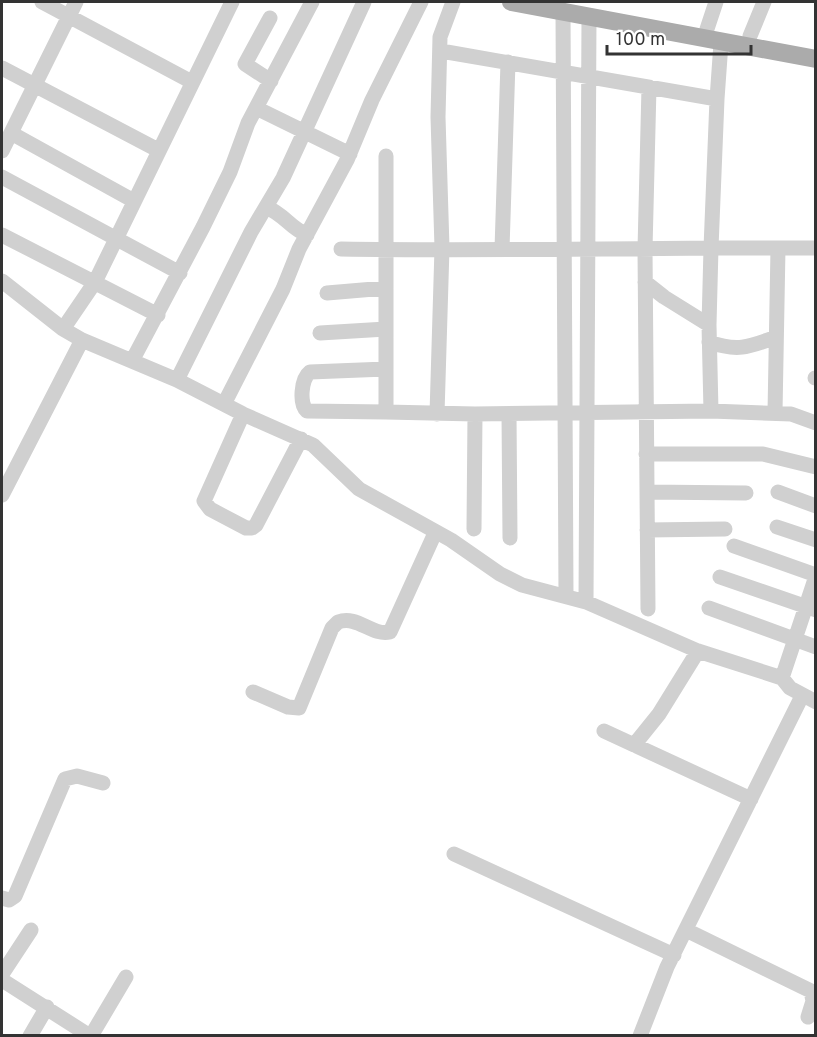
<svg xmlns="http://www.w3.org/2000/svg" width="817" height="1037" font-family="Overpass,sans-serif">
<rect width="100%" height="100%" fill="#fff"/>
<g fill="none" stroke-linecap="round" stroke-linejoin="round">
<path stroke="#d0d0d0" stroke-width="15" d="M42,2L192,82
M563,12L566,595
M270,18L245,64L271,81
M707,29L716,2
M750,36L764,2
M441,51L717,99L711,248H816
M2,68L158,150
M717,99L721,43
M256,108L350,154
M11,133L134,201
M2,151L76,2
M2,177L180,273
M266,207C285,215 289,227 307,235
M2,235L158,315
M341,249C464,251 588,249 711,248L709,325L711,411L475,414L386,412V156
M502,249L508,62
M2,281L63,329L82,340L177,380L243,414L313,445L359,489L451,540L500,574L522,585L586,602L698,651L782,678L790,688L816,702
M645,282L664,297L709,325
M327,293L386,288
M63,329L95,282L232,2
M320,333L386,329
M709,342C738,352 749,347 776,337
M132,361L203,227L230,172L248,123L312,2
M815,378H816
M177,380L251,232L283,178L364,2
M224,404L283,289L299,249L347,160L372,100L421,2
M711,411L791,414L816,423
M386,412L307,411C299,404 301,379 310,372L386,369
M775,413L778,248
M243,414L204,501L210,509L246,528H252L256,525L301,439
M437,414L442,248L438,117L440,37L453,2
M509,414L510,538
M646,454H763L816,467
M647,492L746,493
M778,492L816,506
M2,495L82,340
M777,527L816,540
M474,529L475,414
M647,530L725,529
M734,546L816,575
M720,577L816,610
M586,602L589,17
M709,608L816,647
M648,609L645,249L649,87
M782,678L816,576
M253,692L288,707L299,708L332,628L338,622C358,615 371,636 390,632L435,533
M604,731L751,799
M634,745L659,714L698,651
M454,854L674,955
M2,898L9,900L15,896L65,779L77,776L103,783
M686,930L811,991L813,1001L808,1017
M2,974L31,930
M2,980L90,1036
M30,1036L47,1007
M91,1036L126,977
M640,1036L667,967L802,696"/>
<path stroke="#ababab" stroke-width="18" d="M511,2L816,59"/>
</g>
<rect width="817" height="1037" fill="none" stroke="#333333" stroke-width="6"/>
<path d="M607 45v9h144v-9" fill="none" stroke="#333333" stroke-width="3"/>
<text x="616" y="45" font-size="18" fill="#333333" stroke="#ffffff" stroke-width="4.5" paint-order="stroke">100 m</text>
</svg>
